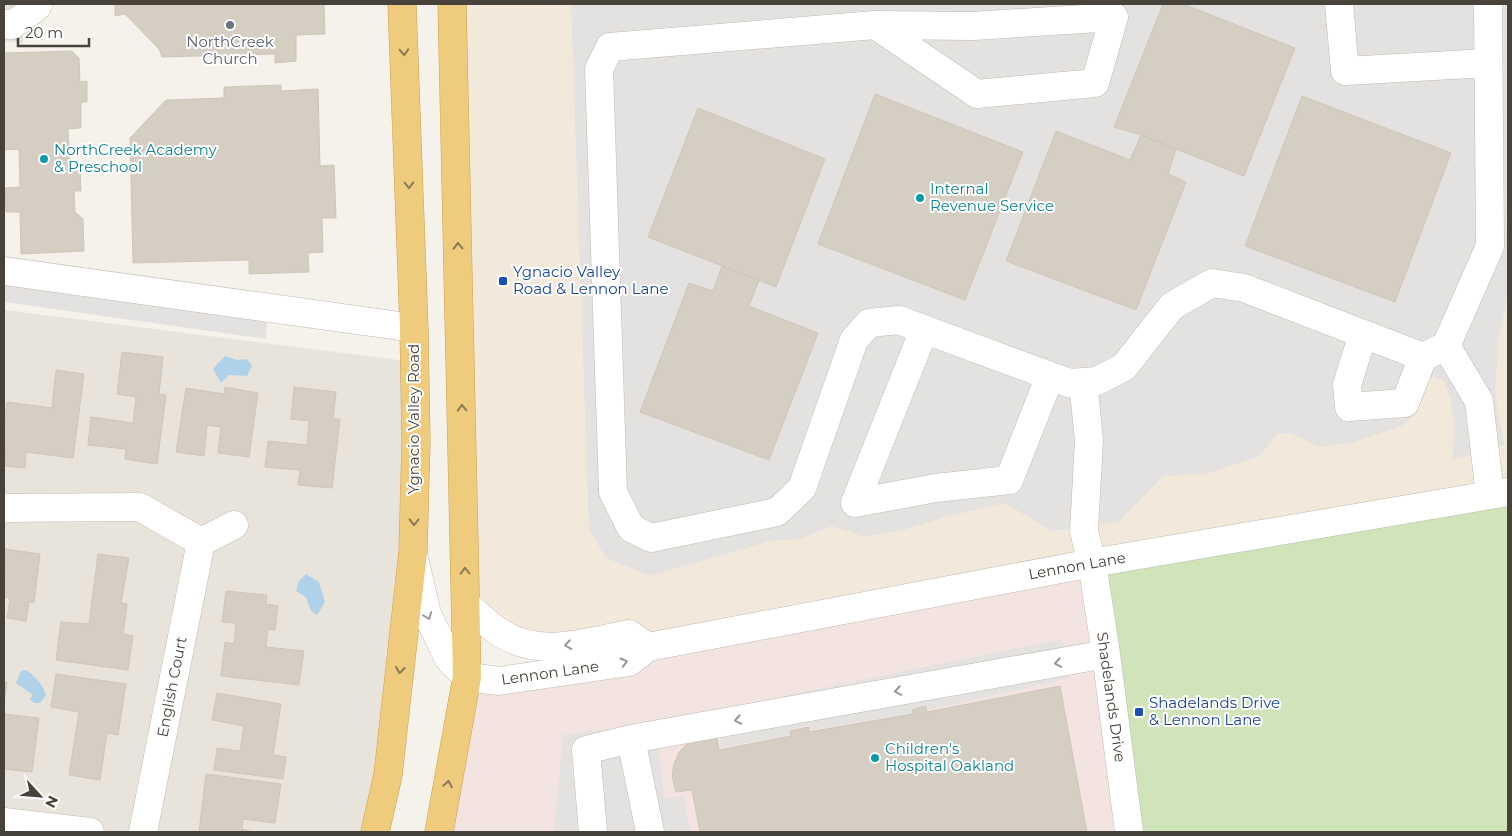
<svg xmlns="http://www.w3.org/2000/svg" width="1512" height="836" font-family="Montserrat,sans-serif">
<rect width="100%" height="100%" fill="#f5f2ec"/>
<path fill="#e8e4db" d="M4,310L415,362L416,441L375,832H4Z"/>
<path fill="#f3e9db" d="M452,4H1508V832L564,647L466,605Z"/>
<path fill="#f3e4e2" d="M1092,563L1129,832H439L467,677Z"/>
<path fill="#d0e4ba" d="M1508,492V832H1129L1092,563Z"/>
<path fill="#e4e2e0" d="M4,4H27L23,43L4,41Z
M571,4H1508V293L1499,339L1495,392L1504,445L1452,460L1454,425L1451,401L1444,381L1433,376L1427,380L1414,415L1402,426L1351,443L1320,447L1291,433L1278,434L1258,457L1205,474L1163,476L1118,522L1051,531L1005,503L945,517L904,530L865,537L832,526L800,539L771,541L650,576L606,558L589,530Z
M4,256L269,293L266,339L4,302Z
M1062,639L1070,678L928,710L927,705L911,709L912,714L811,730L809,725L789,730L790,735L720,748L721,735L658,738L664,798L684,796L690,832H554L563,735L653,723Z"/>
<path fill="#b0d1ea" d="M225,356L237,360L247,359L252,366L247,376L229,375L221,383L213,369Z
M306,574L319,582L325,602L317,615L311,611L306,597L296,591L299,581Z
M26,670C36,676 42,684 46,695L40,703H34L30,699L33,695L16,683L21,671Z"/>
<path fill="#d5cec3" stroke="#cfc6b7" d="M115,4H324L325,34L296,35V61L275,63V54L162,57L159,49L125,14L115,16Z
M1163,4H1183L1295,48L1244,176L1141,135L1114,127Z
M72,51L79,58L80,82L87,81V102H81V128L68,129L70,169H80L81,191H74L75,212L83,219L84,251L21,254L20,212H6L5,188L20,187L19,149L4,150V53Z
M281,85V91L318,89L320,166L334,165L336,218H322L323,252L308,253L309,272L249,274V260L133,263L130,138L166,100L224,98V87Z
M875,94L1023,152L965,300L818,244Z
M1302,96L1451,153L1395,302L1245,246Z
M698,108L825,159L776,287L648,237Z
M1056,131L1130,160L1141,135L1176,149L1168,174L1186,182L1136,310L1006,261Z
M722,266L759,280L749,306L818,333L769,460L640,412L689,283L713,291Z
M122,352L163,357L159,394L166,395L157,464L125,459L126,449L88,445L91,417L133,423L136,397L117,394Z
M56,370L84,374L73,458L26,452L25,468L4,466L6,449H4V425L7,402L52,408Z
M225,387L258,393L249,457L218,453L221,427L207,425L204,456L176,452L186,388L224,394Z
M294,387L336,392L333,419H340L332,488L298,485L300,470L265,467L268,441L307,445L309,421L291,419Z
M5,549L40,554L34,603L29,602L26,621L7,618L10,598L4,597Z
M98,554L129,558L121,603L127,604L123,634L133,636L128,670L56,660L61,622L89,624Z
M226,591L267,595L266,604L278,606L275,630L268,629L266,647L304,651L299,685L221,676L225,642L234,644L236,623L222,622Z
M56,674L126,684L118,735L107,733L100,780L69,775L79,712L51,707Z
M4,682H7L4,704Z
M1060,686L1087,832H700L692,790L676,792L672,776L674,764L679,752L687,744L696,738L716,732L719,750L791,736L790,731L809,727V732L913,714L912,710L926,706L927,712Z
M217,693L281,704L273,755L286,757L283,779L214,770L217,748L240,751L244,726L212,720Z
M4,714L39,718L32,772L4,769Z
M206,774L281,784L275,823L243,819L242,829L253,832H199Z"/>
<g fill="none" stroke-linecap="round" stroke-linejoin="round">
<g stroke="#bfbab0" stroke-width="29">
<path id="minor" d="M1339,4L1345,71L1488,63
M4,24L12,25L37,7L38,4
M875,25L977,94L1095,83L1114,17L973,26L875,25L610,47L599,69L613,492L631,528L651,538L777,512L802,488L854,340L869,323L899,320L1069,383L1097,381L1124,367L1172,306L1212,283L1244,288L1423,357
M4,271L414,328
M924,330L855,503L936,488L1009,480L1050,376
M1363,334L1347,385L1349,407L1405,403L1423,357L1446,346L1490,246L1488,4
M1446,346L1479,401L1490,495
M1083,382L1089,440L1084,531L1092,563L1106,654L1129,832
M4,508L140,507L201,542L143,832
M201,542L234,525
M414,558L427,614L449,659L467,677L499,681L629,662L648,647L1092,563L1508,492
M466,605C478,614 489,626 502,634C542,658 586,642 629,634L648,647
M631,739L650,832
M4,822L90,832
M593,832L586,750L631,739L1106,654"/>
</g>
<g stroke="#cea14d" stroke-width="29">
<path id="highway" d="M375,832L388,775L413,552L416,441L414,328L402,4
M439,832L467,677L452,4"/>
</g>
<use href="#minor" stroke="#fff" stroke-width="28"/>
<use href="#highway" stroke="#efcb7d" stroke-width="28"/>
</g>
<defs><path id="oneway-chevron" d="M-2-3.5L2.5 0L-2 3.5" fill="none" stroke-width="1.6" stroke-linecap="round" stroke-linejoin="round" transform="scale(1.25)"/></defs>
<g stroke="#8b7955">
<use href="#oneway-chevron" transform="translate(404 52) rotate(88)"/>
<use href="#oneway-chevron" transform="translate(409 185) rotate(88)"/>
<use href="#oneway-chevron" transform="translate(458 246) rotate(-91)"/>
<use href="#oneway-chevron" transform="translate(462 408) rotate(-91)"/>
<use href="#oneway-chevron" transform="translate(414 522) rotate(91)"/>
<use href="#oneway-chevron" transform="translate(465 571) rotate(-91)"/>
<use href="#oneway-chevron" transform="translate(400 670) rotate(96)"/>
<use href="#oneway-chevron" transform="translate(448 784) rotate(-80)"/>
</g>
<g stroke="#9a9893">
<use href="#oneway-chevron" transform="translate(428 616) rotate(69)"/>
<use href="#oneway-chevron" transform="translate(568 645) rotate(171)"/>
<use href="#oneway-chevron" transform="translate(624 662) rotate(-16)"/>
<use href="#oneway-chevron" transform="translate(1058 663) rotate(170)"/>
<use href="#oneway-chevron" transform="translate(898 691) rotate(170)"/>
<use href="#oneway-chevron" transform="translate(738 720) rotate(170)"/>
</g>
<circle fill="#6b7280" stroke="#fff" stroke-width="2" cx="230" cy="25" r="5"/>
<g fill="#0f9aa8" stroke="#fff" stroke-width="2">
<circle cx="44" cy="159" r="5"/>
<circle cx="920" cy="198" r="5"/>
<circle cx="875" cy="758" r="5"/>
</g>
<g fill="#1a4fb4" stroke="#fff" stroke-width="2">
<rect x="498" y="276" width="10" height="10" rx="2.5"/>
<rect x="1134" y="707" width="10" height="10" rx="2.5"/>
</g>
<g text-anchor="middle" stroke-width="4" stroke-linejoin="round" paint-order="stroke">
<g font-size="15" fill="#5b616d" stroke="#fff">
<text x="230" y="47">NorthCreek<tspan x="230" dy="17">Church</tspan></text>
</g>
<g font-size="15" fill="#0d838f" stroke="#fff" text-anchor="start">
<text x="54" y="155">NorthCreek Academy<tspan x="54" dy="17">&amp; Preschool</tspan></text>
<text x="930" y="194">Internal<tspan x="930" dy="17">Revenue Service</tspan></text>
<text x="885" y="754">Children's<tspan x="885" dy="17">Hospital Oakland</tspan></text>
</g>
<g font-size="15" fill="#164399" stroke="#fff" text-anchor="start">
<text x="513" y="277">Ygnacio Valley<tspan x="513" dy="17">Road &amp; Lennon Lane</tspan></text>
<text x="1149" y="708">Shadelands Drive<tspan x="1149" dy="17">&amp; Lennon Lane</tspan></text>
</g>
<g font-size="15" fill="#48433a" stroke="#fff">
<text transform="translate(414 419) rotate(-90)" y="5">Ygnacio Valley Road</text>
<text transform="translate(1077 566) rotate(-10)" y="5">Lennon Lane</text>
<text transform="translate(550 673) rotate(-8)" y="5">Lennon Lane</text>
<text transform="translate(172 687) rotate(-79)" y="5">English Court</text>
<text transform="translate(1111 697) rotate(82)" y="5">Shadelands Drive</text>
</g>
</g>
<rect width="1512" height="836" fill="none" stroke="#48433a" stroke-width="10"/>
<g transform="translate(40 796) rotate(116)" stroke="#ffffff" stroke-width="4" paint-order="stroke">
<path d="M0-4L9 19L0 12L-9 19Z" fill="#48433a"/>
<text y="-8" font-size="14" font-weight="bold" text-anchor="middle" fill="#48433a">N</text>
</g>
<path d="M18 38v8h71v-8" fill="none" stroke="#48433a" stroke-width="2.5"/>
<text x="25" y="38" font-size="15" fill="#48433a" stroke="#ffffff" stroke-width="4" paint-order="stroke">20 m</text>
</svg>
